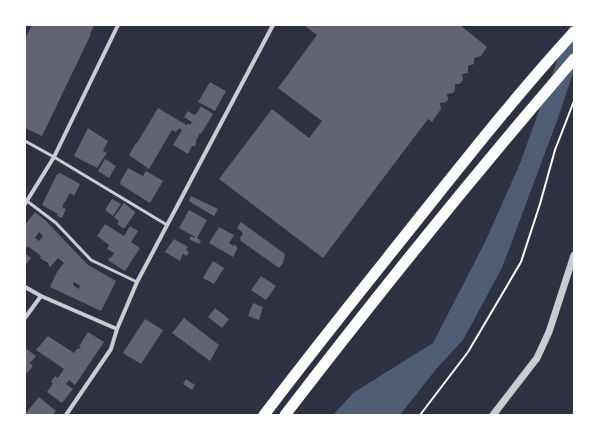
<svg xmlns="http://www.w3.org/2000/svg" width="599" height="440" font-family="'Source Sans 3',sans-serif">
<rect width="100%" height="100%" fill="#2d3142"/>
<path fill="#4f5d75" d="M570,25H574V70L558,118L502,268L463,340L437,368L400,415H333L353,393L433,343L485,242L519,166Z"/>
<path fill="#626471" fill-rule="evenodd" d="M32,25H94L90,34H91L42,136L25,128V39Z
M306,25H460L487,47L481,56L474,58V64L468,66V73L462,74L463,80L460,84H455V90L453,93L447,94L448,100L446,102L440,103L441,109L432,122L428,119L323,258L219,179L272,109L309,138L322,121L278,88L317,35L305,26Z
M210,82L226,91L215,111L198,102Z
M201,106L213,114L201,134L200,133L196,141V143L195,146H192L188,154L173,145L182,130L179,128L176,132L172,130L149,169L129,155L136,143H137L158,108L178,120L187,125L188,123L190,125L192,122L184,117L188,111L194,115L196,114Z
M88,128L108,141L103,151L107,153L97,168L74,156Z
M105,159L116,166L109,178L98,171Z
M128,168L143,176L146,171L163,181L150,203L120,184L121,182H120Z
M60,173L80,184L74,196L70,193L65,202H64L62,207L66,209L62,218L57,216L58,214L42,205L57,174Z
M191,196L218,209L214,216L195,205L189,201Z
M112,199L121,204L113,216L105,210Z
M124,203L135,212V213L124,229L117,224L119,221L114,217Z
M189,210L207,220L197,238L201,241L199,244L189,239L191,236L194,238L195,237L179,228Z
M35,212L46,221L88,265L116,281L101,311L50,287L57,272L64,263L58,258L50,267L49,266L48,263L40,258L41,256L29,247L25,248V225ZM39,232L43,236L39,241L35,238ZM74,282L80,286L79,289L74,286V285L73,284Z
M241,222L285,254L283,263L279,268L241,241L240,238L243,233L237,228Z
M105,224L124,236L130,226L138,231L131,242L140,248L125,271L109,261L108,259L110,257L111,258L114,253L107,249L109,245L97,236Z
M219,227L234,235L229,243L233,246L234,244L237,247V249L233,257L209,243Z
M174,239L188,247L186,250L189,252L187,256L183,254L180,261L165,252Z
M25,253L31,258L25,266Z
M213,261L224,268L214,284L203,278Z
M261,276L276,286L266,300L251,290Z
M253,303L263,307L259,320L248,316Z
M215,308L229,319L222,328L208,317Z
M184,318L219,345L210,361L172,333Z
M145,319L163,330L141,364L123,353Z
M88,332L104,342L75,385L69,380L66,384L73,389L62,403L47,392L53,383L51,382L55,376L58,378L64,369L36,350L48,336L74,353L78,348L79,349L81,347L79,346Z
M25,348L36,356L30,363L33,366L27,373L25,371Z
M186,379L195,385L192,390L183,384Z
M39,397L56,411L53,415H29L26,413Z"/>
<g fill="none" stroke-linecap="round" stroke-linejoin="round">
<path stroke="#fff" stroke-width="2" d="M420,415L468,352L521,262L540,204L555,150L574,101"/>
<path stroke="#caccd0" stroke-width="3" d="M25,141L54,157L167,225
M27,201L56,223L91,260L137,282"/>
<path stroke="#caccd0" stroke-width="4" d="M25,204L54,157L118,25
M25,287L41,296L117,329
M25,318L41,296
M66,415L111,349L117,329L137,282L273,25"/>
<path stroke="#caccd0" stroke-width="7" d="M493,415L537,358L549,332L574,255"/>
<path stroke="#fff" stroke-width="11" d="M264,415C313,350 364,287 415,223C467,158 518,93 574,32
M285,415C378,294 474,175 574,59"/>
</g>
<rect width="599" height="440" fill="none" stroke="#ffffff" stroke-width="52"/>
</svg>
